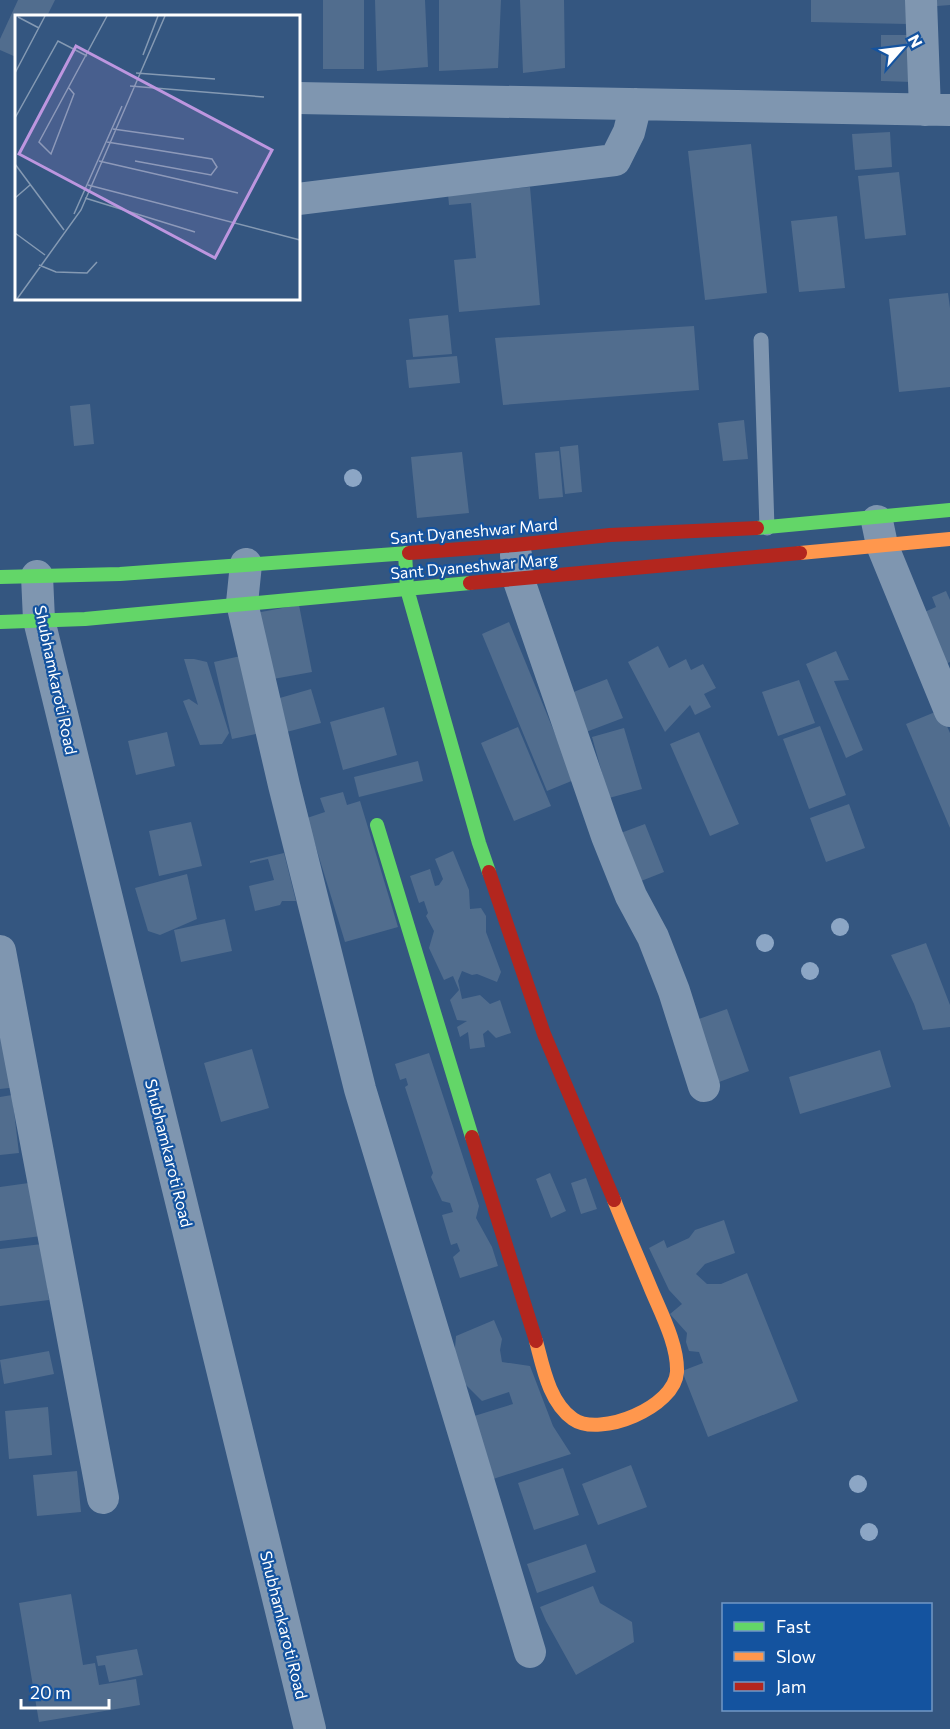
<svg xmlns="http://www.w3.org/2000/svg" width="950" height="1729" font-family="Commissioner,sans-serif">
<rect width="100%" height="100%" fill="#345680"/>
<path fill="#516d8e" d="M18,0H55L47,16H16V57L0,50V39Z
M323,0H364V69H323Z
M375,0H425L428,67L377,71Z
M439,0H501L498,68L439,71Z
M520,0H564L565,68L523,73Z
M811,0H908V24L811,22Z
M937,0H950V5L937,6Z
M881,35H913L912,82L881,81Z
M890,132L892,167L855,170L852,134Z
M751,144L767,293L705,300L688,151Z
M899,172L906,235L865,239L858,176Z
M530,187L540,305L459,312L454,260L476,258L471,203L449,205L448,194Z
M837,216L845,288L799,292L791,221Z
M948,293L950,308V387L899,392L889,299Z
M448,315L452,354L413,357L409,319Z
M694,326L699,390L503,405L495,338Z
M457,356L460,383L409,388L406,360Z
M90,404L94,444L74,446L70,406Z
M744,420L748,459L723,461L718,423Z
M578,445L582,492L565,494L560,447Z
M559,451L563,497L539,499L535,453Z
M462,452L469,513L417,518L411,457Z
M946,591L950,600V662L936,668L920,614L936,607L932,597Z
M299,605L312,672L262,681L250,614Z
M509,622L574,780L547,791L482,634Z
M658,646L669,668L686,659L691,670L703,664L716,688L704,694L711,707L695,715L690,705L665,732L628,662Z
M836,651L849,680L834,681L863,750L846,758L806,664Z
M245,655L265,732L232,739L214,662Z
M184,659H194L207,662L229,733L222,744L200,745L183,701L189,699L198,705Z
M607,679L623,718L586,732L571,693Z
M799,680L815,723L778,736L762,692Z
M311,689L321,723L275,735L266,702Z
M384,707L397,755L343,770L330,722Z
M940,710L950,733V828L906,724Z
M820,726L846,795L809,809L783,739Z
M518,727L551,806L514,821L481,743Z
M624,728L642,789L609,798L592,737Z
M167,732L175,766L136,775L128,741Z
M699,732L739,824L710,836L670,744Z
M418,761L423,781L359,797L354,777Z
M343,792L347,805L360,801L398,927L345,942L307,818L325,812L320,798Z
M849,804L865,848L826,862L810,818Z
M191,822L202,866L159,876L149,831Z
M645,824L664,872L636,883L618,834Z
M453,851L469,890L470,909L481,908L486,916V932L501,972L497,982L477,974L472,975L462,971L458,981L462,999L480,995L490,1004L500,1000L511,1033L496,1038L488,1030L483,1034L485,1047L470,1049L468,1032L460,1037L457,1027L467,1021L457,1020L450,1000L459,990L453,976L444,980L429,948L434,931L426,916L428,913L424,901L419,903L410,876L430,869L435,886L439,885L443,879L435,859Z
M284,853L296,901H282L280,905L255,911L249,886L274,880L268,859L250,863V861Z
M187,874L197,919L160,935L148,931L135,888Z
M225,919L232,951L181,962L174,930Z
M926,943L950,1005V1027L923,1030L914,1004L891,955Z
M727,1009L749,1071L719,1082L696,1020Z
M0,1024L18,1087L0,1089Z
M252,1049L269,1108L221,1122L204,1063Z
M880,1050L891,1087L800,1114L789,1077Z
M429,1053L479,1206L476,1218L492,1247L498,1266L460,1278L453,1257L460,1251L457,1243L451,1245L442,1215L453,1212L450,1203L442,1201L431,1177L433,1173L405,1087L408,1085L406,1078L400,1080L395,1064Z
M12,1095L19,1153L0,1155V1097Z
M550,1173L566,1211L551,1218L536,1179Z
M586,1178L597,1209L581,1214L571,1183Z
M36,1182L42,1236L0,1241V1187Z
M724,1220L735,1253L705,1264L696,1274L707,1284H721L747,1273L798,1401L708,1437L682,1371L703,1363L699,1352L689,1351L686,1342L687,1333L670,1314L682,1304L669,1290L649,1248L664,1240L667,1248L689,1238L695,1230Z
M42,1244L49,1300L0,1306V1249Z
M494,1320L502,1339L500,1350L502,1362L530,1366L553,1426L571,1454L490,1480L471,1417L513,1404L509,1392L482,1401L459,1378L454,1359L456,1336Z
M49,1351L54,1374L4,1384L0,1360Z
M48,1407L52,1455L9,1459L5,1411Z
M631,1465L647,1507L598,1525L582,1484Z
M563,1468L579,1515L534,1530L518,1483Z
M77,1471L81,1512L37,1516L33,1475Z
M586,1544L596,1572L537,1593L527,1564Z
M593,1586L600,1603L632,1622L634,1642L576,1675L546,1621L540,1607Z
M71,1594L83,1665L95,1663L99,1685L136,1679L140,1705L39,1722L19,1603Z
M137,1649L143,1675L109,1682L105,1665L98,1666L96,1656Z"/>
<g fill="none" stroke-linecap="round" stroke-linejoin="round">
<path stroke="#7f96b0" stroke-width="15" d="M761,340L767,528"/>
<path stroke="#7f96b0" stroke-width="32" d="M921,0L925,110
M298,98L950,110
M298,199L615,160L629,132L636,104
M877,521L882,545L950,711
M516,555L518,578L607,836L631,896L653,937L674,991L704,1086
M246,564L242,603L284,785L360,1089L530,1652
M37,576L39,620L310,1729
M0,951L103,1498"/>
<path stroke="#63d668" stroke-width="14" d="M757,528L950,510
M405,553L407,589L479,843L489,872
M0,577L120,574L409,553
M0,622L85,619L470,583
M377,825L472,1137"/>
<path stroke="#ff974d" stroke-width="14" d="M800,553L950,539
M536,1341C543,1367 549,1402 573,1419C600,1438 675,1407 677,1372C678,1345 661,1313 651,1289C639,1260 626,1230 614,1200"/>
<path stroke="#b3261e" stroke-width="14" d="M409,553L515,545L610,535L757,528
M470,583L800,553
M489,872L544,1034L614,1200
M472,1137L536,1341"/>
</g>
<g fill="#8ca6c5">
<circle cx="353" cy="478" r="9"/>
<circle cx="840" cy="927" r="9"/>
<circle cx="765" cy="943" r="9"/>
<circle cx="810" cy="971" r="9"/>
<circle cx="858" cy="1484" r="9"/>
<circle cx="869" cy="1532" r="9"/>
</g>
<g text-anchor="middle" stroke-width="4.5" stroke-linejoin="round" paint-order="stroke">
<g font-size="16" fill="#fff" stroke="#14539f">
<text transform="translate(474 531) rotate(-5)" y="6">Sant Dyaneshwar Mard</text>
<text transform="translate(474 566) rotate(-5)" y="6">Sant Dyaneshwar Marg</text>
<text transform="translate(56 680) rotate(78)" y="6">Shubhamkaroti Road</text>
<text transform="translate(169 1153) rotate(76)" y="6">Shubhamkaroti Road</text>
<text transform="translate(284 1625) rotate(76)" y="6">Shubhamkaroti Road</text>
</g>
</g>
<g transform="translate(15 15)">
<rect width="285" height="285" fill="#345680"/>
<path fill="none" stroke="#859ab3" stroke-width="1.5" d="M3,2L24,13M128,40L143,1M0,58L30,1M121,58L200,64M115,71L249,82M54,73L59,79L36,139L24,127L92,1M0,103L43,26L72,41M98,114L169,124M92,127L197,144L202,152L196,160L120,146M84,146L223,178M0,149L49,215M73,170L285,225M0,183L15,170M70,183L180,217M59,199L107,91M0,218L30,240M24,250L41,257L72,258L82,247M2,284L66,195L150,1"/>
<path fill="#bd96df" fill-opacity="0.15" stroke="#bd96df" stroke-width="3" d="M61,31L257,135L200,243L4,139Z"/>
<rect width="285" height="285" fill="none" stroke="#fff" stroke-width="3"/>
</g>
<rect x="722" y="1603" width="210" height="108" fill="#14539f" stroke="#7298c5" stroke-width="1.5"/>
<rect x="734" y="1622" width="30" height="9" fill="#63d668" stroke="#7298c5" stroke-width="1.5"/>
<text x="776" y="1633" font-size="18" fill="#ffffff">Fast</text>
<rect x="734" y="1652" width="30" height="9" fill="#ff974d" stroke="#7298c5" stroke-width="1.5"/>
<text x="776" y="1663" font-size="18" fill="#ffffff">Slow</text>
<rect x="734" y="1682" width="30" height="9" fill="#b3261e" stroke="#7298c5" stroke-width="1.5"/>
<text x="776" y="1693" font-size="18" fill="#ffffff">Jam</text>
<g transform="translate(902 48) rotate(62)" stroke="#14539f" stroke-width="4.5" paint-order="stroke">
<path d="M0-4.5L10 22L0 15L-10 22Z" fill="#ffffff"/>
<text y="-9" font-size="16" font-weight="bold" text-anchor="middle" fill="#ffffff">N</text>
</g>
<path d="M21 1699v9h88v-9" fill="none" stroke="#ffffff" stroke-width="3"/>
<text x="30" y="1699" font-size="18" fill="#ffffff" stroke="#14539f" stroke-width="4.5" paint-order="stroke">20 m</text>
</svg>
